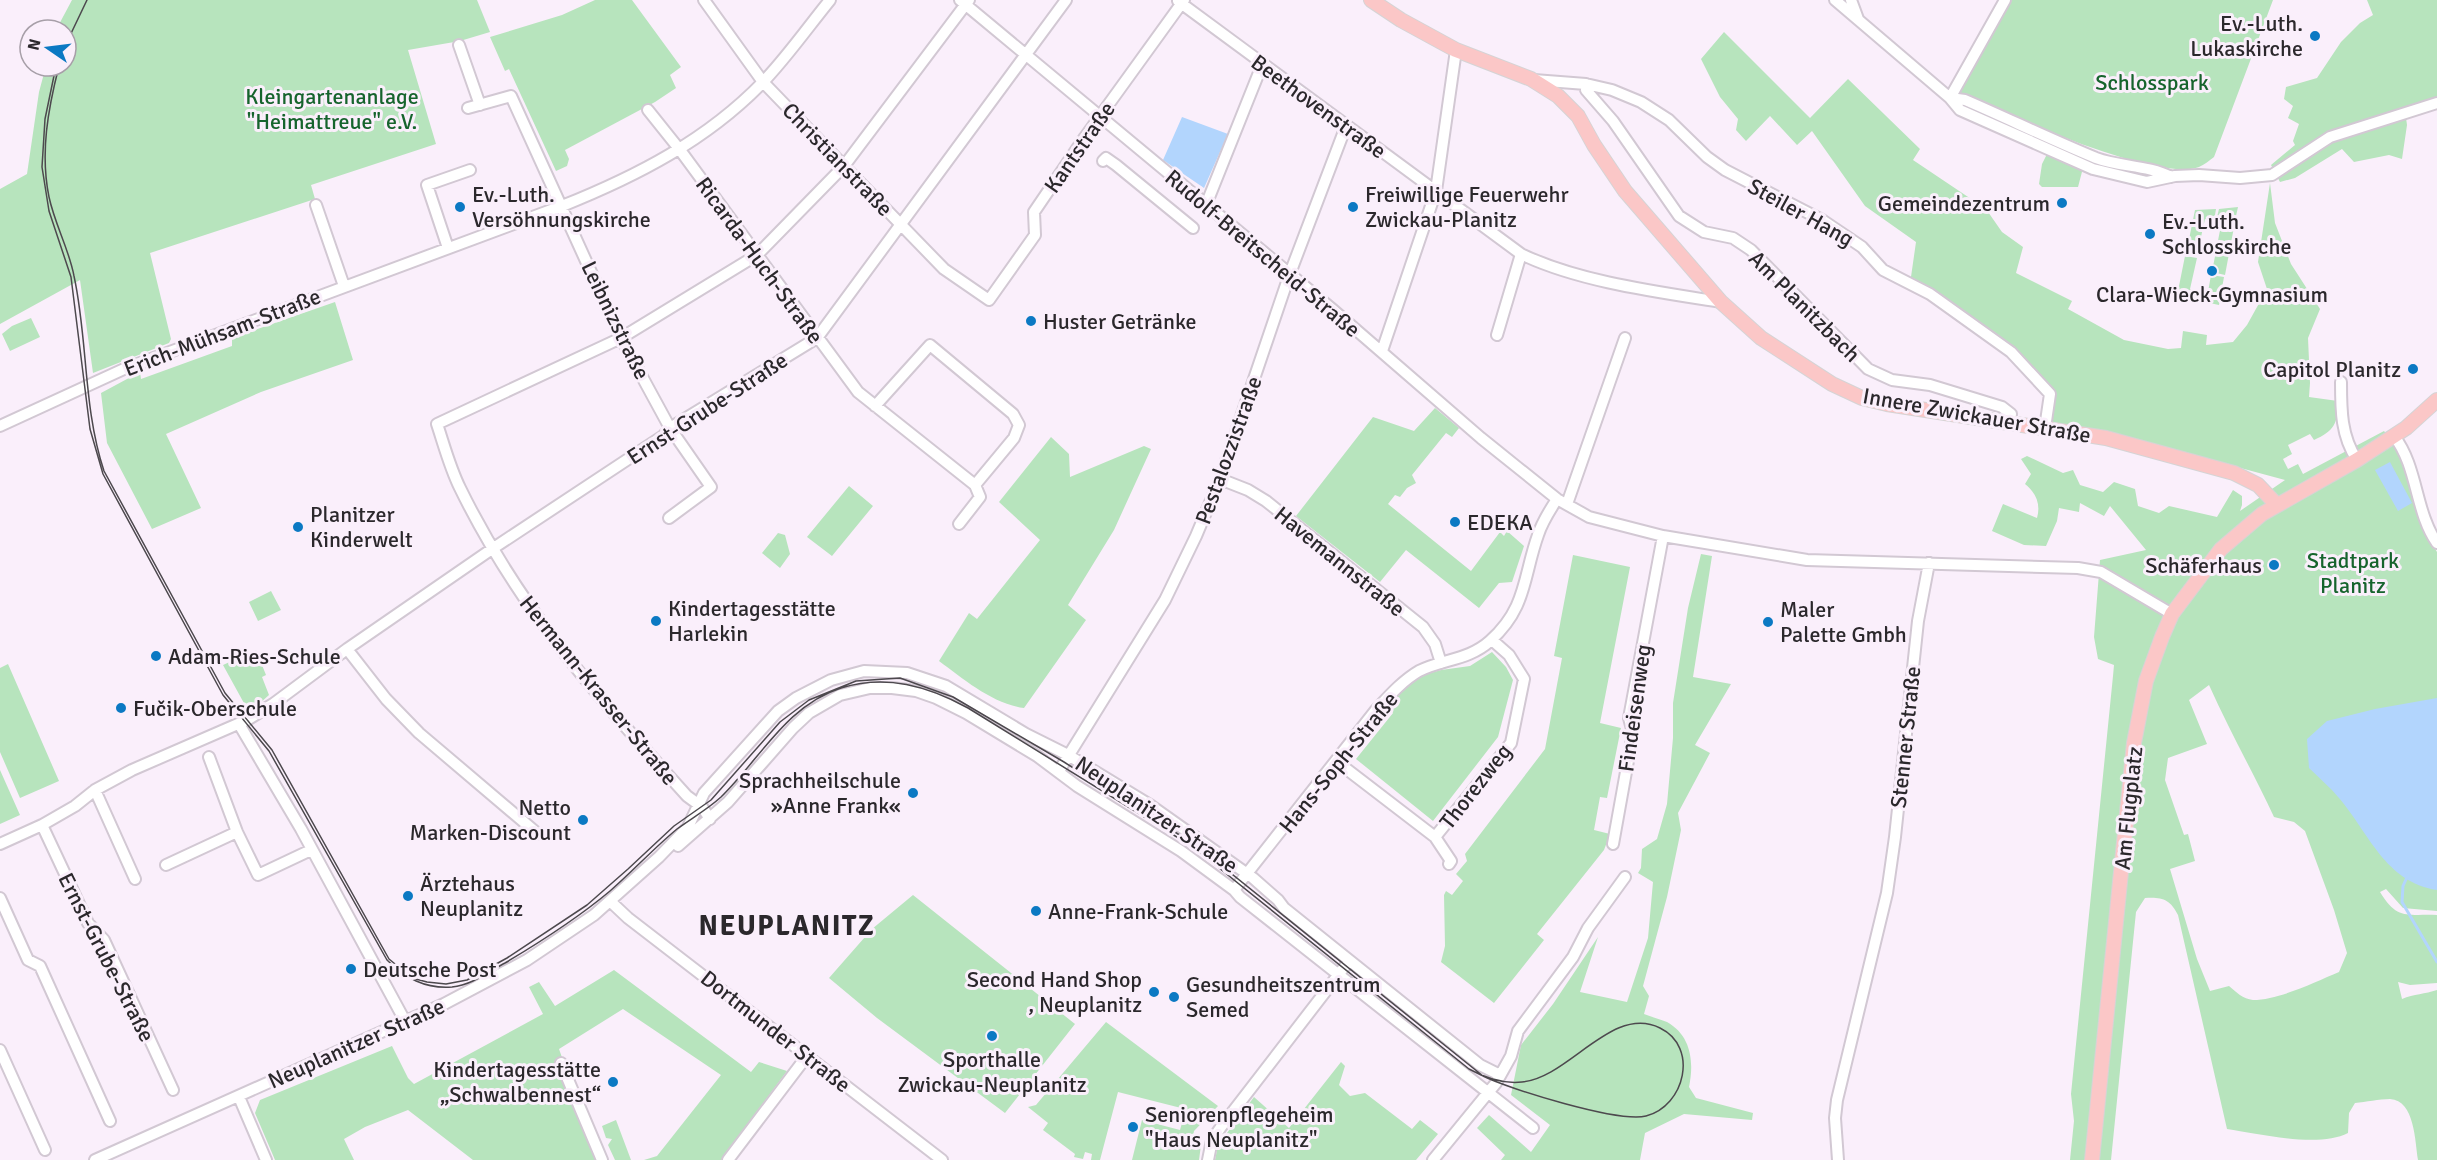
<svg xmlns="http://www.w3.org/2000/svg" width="2437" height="1160" font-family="Signika,sans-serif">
<rect width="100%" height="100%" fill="#faeffb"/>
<path fill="#b7e4bd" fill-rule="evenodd" d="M72,0H477L490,32L460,41L408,50L436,144L311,185L315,199L150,253L171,339L169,343L93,373L80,280L0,324V189L27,174L39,92L46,66H66V30H56Z
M595,0H632L681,67L670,75L676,88L655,102L565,150L569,159L567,166L556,171L509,69L505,71L490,37L562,15Z
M2012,0H2273L2214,157C2210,160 2204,165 2199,167C2157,183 2002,112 1958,93Z
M2367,0H2437V100L2405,111L2407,125L2402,159L2389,155L2354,162L2342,149L2295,178L2280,182L2271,165L2295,145L2293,141L2299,124L2288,118L2293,106L2284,99L2286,87L2317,78L2341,42L2360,23L2373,15Z
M1724,32L1810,118L1848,79L1920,149L1913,160L1986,209L2002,232L2023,247L2016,273L2072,301L2068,309L2124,340L2168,349L2181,348L2183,331L2207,335L2206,345L2233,342L2247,325L2267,289L2258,262L2270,183L2275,223L2291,264L2320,309L2308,338L2310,383L2309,397L2338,401C2338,424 2334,431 2314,440L2310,434L2288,445L2292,454L2283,459L2288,469L2298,464L2303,474L2384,431L2400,451L2430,541L2437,552V911L2403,908L2386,889L2380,892C2397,920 2406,914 2437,915V983L2410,985L2398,982L2402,999C2414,994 2425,994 2437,990V1160H2418C2415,1142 2415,1100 2390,1099C2379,1099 2366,1102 2355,1103L2349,1113L2348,1133C2319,1148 2260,1134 2227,1129L2178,915C2170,899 2162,897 2145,898L2136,912L2111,1160H2070L2074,1121L2071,1094L2113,676L2114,665L2098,659L2094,637L2100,560L2146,550L2110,506L2104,516L2080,503L2079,512L2059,508L2057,521L2046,546L2024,545L1992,531L2003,504L2037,518C2041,504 2036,493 2025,484L2031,474L2021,459L2027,456L2063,473L2073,470L2080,485L2103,492L2114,482L2135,489L2138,506L2159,513L2169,506L2217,517L2233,490L2242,496V505L2240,511L2285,480L2122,436L2049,421L2056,395L2013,353L1933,289L1911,277L1916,242L1865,206L1812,131L1797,145L1770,116L1746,141L1736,130L1738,119L1720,97L1701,59ZM2209,685C2229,730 2253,772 2274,817L2294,822L2305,831L2334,910L2347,953L2339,972C2315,982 2279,1000 2253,1000C2243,999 2236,992 2229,986L2210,991L2197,959L2170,869L2195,861L2188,834L2184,835L2165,780L2168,758L2207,744L2189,700Z
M2047,154L2083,168L2078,187H2042L2039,184L2042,164Z
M2238,207L2234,225L2216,221L2219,209Z
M2216,209L2214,221L2205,219L2199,246L2188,244L2195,210Z
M2221,225L2234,227L2225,275L2212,272Z
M2185,256L2197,258L2190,289L2198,291L2196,300L2177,296Z
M2211,275L2224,277L2219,305L2200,301L2202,292H2208Z
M335,302L353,360L261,392L166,434L201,508L152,529L107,443L101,393L140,372L141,379L232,346V338Z
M31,318L40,337L10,351L2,334L12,326Z
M1435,408L1459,428L1452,437L1446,433L1412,475L1416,483L1407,488L1400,497L1395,495L1388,504L1471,571L1500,532L1504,536L1507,531L1524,546L1512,582L1499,583L1479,608L1406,550L1380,582L1296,516L1373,417L1414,431Z
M1051,437L1069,454L1070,477L1144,446L1151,449L1114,530L1068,605L1086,620L1024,708C991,703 965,680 939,661L969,613L977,619L1040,540L999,502Z
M849,486L873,506L832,556L807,537Z
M778,533L785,535L790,554L780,568L762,553Z
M1701,554L1712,556L1693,677L1731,684L1695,745L1710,753L1678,813L1681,830L1667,897L1643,986L1649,996L1644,1014C1651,1017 1660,1019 1667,1022C1692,1036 1694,1063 1689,1087L1696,1098L1753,1113L1752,1120L1684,1114L1645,1133L1640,1160H1501L1505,1155L1477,1128L1489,1115L1531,1152L1550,1125L1511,1095L1521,1045L1553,1004L1598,937L1580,992L1627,1002L1648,938L1653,882L1638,873L1641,868L1642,849L1657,839L1667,804L1673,738V703L1688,608Z
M1573,555L1630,567L1600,723L1621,728L1607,798L1600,797L1594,830L1610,834L1604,850L1537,934L1544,940L1494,1003L1441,962L1445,946L1444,895L1446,891L1452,895L1463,881L1456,874L1467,861L1465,854L1545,749L1562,658L1554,656Z
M271,591L281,610L258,621L249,602Z
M256,650L266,675L262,677L269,695L259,704L245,705L223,665Z
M1492,652L1506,667L1513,680L1498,737L1433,821L1356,759L1393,713L1386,706L1408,684L1423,675L1441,670L1470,666Z
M8,664L59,781L20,798L0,752V668Z
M0,770L20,815L0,824Z
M913,895L1075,1024L1005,1113L877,1018L829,978L872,929Z
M614,970L751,1072L759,1062L787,1071L721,1160H644L657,1156L721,1075L623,1009L559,1049L598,1160H473L408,1110L365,1127L344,1139L354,1160H275L255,1113L260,1100L392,1046L408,1078L414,1084L543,1014L529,987L539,982L555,1006Z
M1106,1022L1218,1106L1194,1131L1192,1142L1201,1145L1199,1160H1132L1142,1120L1180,1130L1182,1123L1186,1124L1189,1110L1118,1092L1100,1160H1091L1092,1154L1085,1152L1083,1159L1074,1157L1075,1154L1043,1130L1048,1123L1028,1107L1036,1105Z
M1341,1062L1345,1066L1339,1085L1350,1096L1365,1093L1412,1129L1420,1120L1438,1134L1416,1160H1215L1218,1145L1254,1097L1289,1128Z
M616,1120L631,1160H615L608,1145L612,1139L606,1138L602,1126Z"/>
<path fill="#b2d5fd" d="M1182,117L1228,134L1204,188L1163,160Z
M2390,462L2412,503L2398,511L2375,470Z
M2437,698V890C2385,882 2369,833 2339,798C2330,787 2319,778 2309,768L2307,739L2327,721L2375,709Z"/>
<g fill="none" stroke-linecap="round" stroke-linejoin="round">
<path stroke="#b2d5fd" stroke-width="3" d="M2408,875L2403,886L2402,902L2437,962"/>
<g stroke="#d2c8d3" stroke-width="14">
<path id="minor" d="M704,0L763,82L844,166L944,269L989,300L1035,235L1034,212L1085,137L1184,0
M960,0L1332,309L1481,438L1557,499L1589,517L1663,536L1807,560L2078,568L2101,572L2172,614
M1835,0L1950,98L1960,110L2093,169L2147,182L2175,176L2199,175L2240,178L2272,175L2330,137L2437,103
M1851,0L1858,19
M1178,1L1521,254C1579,282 1658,292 1721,302
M459,45L480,105
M1534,80L1586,84L1612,90L1641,102L1669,120L1707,157L1725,170L1822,220L1862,247L1883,270L1930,294L2011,352L2050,394L2045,428
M1586,84V90L1613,121L1679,216L1704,232L1733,238L1751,250L1868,369L1892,380L1930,385L2002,407L2011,414L2010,422
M1950,98L1965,100C2009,119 2052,140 2096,158C2120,167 2148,165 2171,177
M1950,98L2005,0
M468,108L511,96L621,338L670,428L711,487L669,518
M648,110L680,150L858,392L975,485L980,497L959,524
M1103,161L1106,158L1116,165L1193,228
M316,205L344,286
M1206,205L1262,65
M448,248L427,185L470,170
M1497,335L1521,254
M1382,351L1436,191L1456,50
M2341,382C2341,410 2341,436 2357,460
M875,406L930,345L1013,414L1019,425L1014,438L975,485
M0,426L124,369L562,206C637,176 707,140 763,82C787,57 808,27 830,0
M2394,436C2418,467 2415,512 2437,543
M1220,479L1248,490L1266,501L1423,627L1435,644L1441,663
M1567,504L1625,338
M347,649L386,699L419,733L538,834
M239,724L301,829L405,1021
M209,757L237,832L258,875L311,850
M1336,761L1435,837L1451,861L1449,864
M1059,771L1165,600L1196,536L1220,479L1289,276L1346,126
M95,790L135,879
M710,819L702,807L687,796C599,699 518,607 460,488C450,468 444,445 437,424L621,338L757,255L844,166L969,0
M42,825L88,923L104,940L173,1090
M1435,837L1511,743L1524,679L1509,655L1492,640
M0,844L42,825L75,806L95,790L132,770L247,720L273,704L347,649L492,549L663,436L670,428L817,338L1066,0
M1613,844L1633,733L1629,718L1663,536
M678,846L728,802L793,728L809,713L840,695L870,688H892L916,691L936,698L966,713L1037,756L1077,786L1181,851L1234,890L1240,897L1533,1128
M166,865L237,832
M1234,890L1375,711C1389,696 1402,681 1419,671C1443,659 1469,660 1490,641C1527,608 1523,577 1538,535C1542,522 1550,510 1557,499
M0,898L28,960L40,966L110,1121
M611,902L628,918L942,1160
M0,1050L45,1150
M561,1063L602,1160
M239,1097L266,1160
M95,1160L444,1004L527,960L594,915L659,857L688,827L704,793L778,711L796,698L831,680L864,671L907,673L946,686L1026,734L1068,755L1150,805L1253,878L1278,900L1284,908L1480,1065L1500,1075
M728,1160L807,1056
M1208,1160L1212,1140L1221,1127L1349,961
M1433,1160L1496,1083L1511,1056L1518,1031L1573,957L1588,928L1625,877
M1838,1160L1835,1118L1837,1100L1887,893L1895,837L1918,621L1929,563"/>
</g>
<g stroke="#d5d4d5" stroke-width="16">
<path id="major" d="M1371,0L1401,20L1456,50L1531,79L1558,96L1578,116L1594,145L1625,191L1721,302L1761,338L1832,384L1862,398L1887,404L2106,438L2234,473L2258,485L2277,505
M2092,1160L2134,743L2146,681L2162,637L2172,614L2221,549L2262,514L2357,460L2406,428L2437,400"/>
</g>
<use href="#minor" stroke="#fff" stroke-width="10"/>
<use href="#major" stroke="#fbc7c7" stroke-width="14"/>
<path stroke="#4d494e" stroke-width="1.5" d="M66,44L87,0
M56,66L45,119L42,167L49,211L71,277L90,429L103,474L223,695L269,751L387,960C405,978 425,989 452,987C472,985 488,972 505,963C542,941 578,918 610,891C633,871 654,848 677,829C692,818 708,809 721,797C760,759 787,705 841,688C886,674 928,686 968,708L1193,847L1469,1069C1485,1078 1503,1084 1522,1082C1569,1078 1612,1004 1660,1028C1699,1047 1685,1106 1646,1116C1619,1123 1509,1089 1483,1076L1197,846L1064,762L953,697L900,678L856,681L809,700L780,722L711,800L674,826L628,869L587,905L507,958L467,980L446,984L427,982L412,978L389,959L272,750L225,693L104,471C83,408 88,340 74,276C69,249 55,225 49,197C40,153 48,109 59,66"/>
</g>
<g fill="#0b79c3" stroke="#faeffb" stroke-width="2">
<circle cx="2315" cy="36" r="6"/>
<circle cx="2062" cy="203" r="6"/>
<circle cx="460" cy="207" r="6"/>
<circle cx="1353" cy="207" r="6"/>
<circle cx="2150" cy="234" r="6"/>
<circle cx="2212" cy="271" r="6"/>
<circle cx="1031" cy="321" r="6"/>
<circle cx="2413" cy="369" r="6"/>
<circle cx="1455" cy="522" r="6"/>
<circle cx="298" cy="527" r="6"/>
<circle cx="2274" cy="565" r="6"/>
<circle cx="656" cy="621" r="6"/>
<circle cx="1768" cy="622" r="6"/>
<circle cx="156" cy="656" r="6"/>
<circle cx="121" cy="708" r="6"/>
<circle cx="913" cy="793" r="6"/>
<circle cx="583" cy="820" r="6"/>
<circle cx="408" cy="896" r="6"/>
<circle cx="1036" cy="911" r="6"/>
<circle cx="351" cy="969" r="6"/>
<circle cx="1154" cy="992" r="6"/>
<circle cx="1174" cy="997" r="6"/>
<circle cx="992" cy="1036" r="6"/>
<circle cx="613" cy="1082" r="6"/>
<circle cx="1133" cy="1127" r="6"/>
</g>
<g text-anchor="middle" stroke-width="6" stroke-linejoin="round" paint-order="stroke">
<g font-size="22" fill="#2b282c" stroke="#faeffb" text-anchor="start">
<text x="2303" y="31" text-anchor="end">Ev.-Luth.<tspan x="2303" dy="25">Lukaskirche</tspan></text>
<text x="472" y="202">Ev.-Luth.<tspan x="472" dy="25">Versöhnungskirche</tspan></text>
<text x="1365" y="202">Freiwillige Feuerwehr<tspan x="1365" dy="25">Zwickau-Planitz</tspan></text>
<text x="2050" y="211" text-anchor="end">Gemeindezentrum</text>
<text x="2162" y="229">Ev.-Luth.<tspan x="2162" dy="25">Schlosskirche</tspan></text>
<text x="2212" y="302" text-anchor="middle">Clara-Wieck-Gymnasium</text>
<text x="1043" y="329">Huster Getränke</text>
<text x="2401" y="377" text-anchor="end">Capitol Planitz</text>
<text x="310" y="522">Planitzer<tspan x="310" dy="25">Kinderwelt</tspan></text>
<text x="1467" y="530">EDEKA</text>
<text x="2262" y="573" text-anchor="end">Schäferhaus</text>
<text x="668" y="616">Kindertagesstätte<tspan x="668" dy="25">Harlekin</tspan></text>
<text x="1780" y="617">Maler<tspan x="1780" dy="25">Palette Gmbh</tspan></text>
<text x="168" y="664">Adam-Ries-Schule</text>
<text x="133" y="716">Fučik-Oberschule</text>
<text x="901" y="788" text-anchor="end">Sprachheilschule<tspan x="901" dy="25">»Anne Frank«</tspan></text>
<text x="571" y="815" text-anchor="end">Netto<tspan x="571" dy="25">Marken-Discount</tspan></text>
<text x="420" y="891">Ärztehaus<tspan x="420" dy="25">Neuplanitz</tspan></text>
<text x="1048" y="919">Anne-Frank-Schule</text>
<text x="363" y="977">Deutsche Post</text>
<text x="1142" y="987" text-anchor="end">Second Hand Shop<tspan x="1142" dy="25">, Neuplanitz</tspan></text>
<text x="1186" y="992">Gesundheitszentrum<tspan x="1186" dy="25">Semed</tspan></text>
<text x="992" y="1067" text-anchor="middle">Sporthalle<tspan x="992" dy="25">Zwickau-Neuplanitz</tspan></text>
<text x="601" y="1077" text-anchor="end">Kindertagesstätte<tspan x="601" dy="25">„Schwalbennest“</tspan></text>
<text x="1145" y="1122">Seniorenpflegeheim<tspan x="1145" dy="25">"Haus Neuplanitz"</tspan></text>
</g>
<g font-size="22" fill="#16642d" stroke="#faeffb">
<text x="2152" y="90">Schlosspark</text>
<text x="332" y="104">Kleingartenanlage<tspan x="332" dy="25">"Heimattreue" e.V.</tspan></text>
<text x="2353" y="568">Stadtpark<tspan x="2353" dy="25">Planitz</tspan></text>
</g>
<g font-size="22" fill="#2b282c" stroke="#faeffb">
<text transform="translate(1319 106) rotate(36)" y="8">Beethovenstraße</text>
<text transform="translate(1079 147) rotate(-55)" y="8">Kantstraße</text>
<text transform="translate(838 159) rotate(46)" y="8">Christianstraße</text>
<text transform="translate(1801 212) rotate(29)" y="8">Steiler Hang</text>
<text transform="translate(1263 253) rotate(40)" y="8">Rudolf-Breitscheid-Straße</text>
<text transform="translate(760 260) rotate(54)" y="8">Ricarda-Huch-Straße</text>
<text transform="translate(1805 306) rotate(45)" y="8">Am Planitzbach</text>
<text transform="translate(616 320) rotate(64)" y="8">Leibnizstraße</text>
<text transform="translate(222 332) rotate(-21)" y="8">Erich-Mühsam-Straße</text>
<text transform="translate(707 408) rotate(-33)" y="8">Ernst-Grube-Straße</text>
<text transform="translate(1977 415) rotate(10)" y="8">Innere Zwickauer Straße</text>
<text transform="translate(1228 450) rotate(-70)" y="8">Pestalozzistraße</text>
<text transform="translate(1340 561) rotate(39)" y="8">Havemannstraße</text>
<text transform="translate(599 690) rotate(51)" y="8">Hermann-Krasser-Straße</text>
<text transform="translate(1634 708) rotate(-82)" y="8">Findeisenweg</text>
<text transform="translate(1905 737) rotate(-84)" y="8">Stenner Straße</text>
<text transform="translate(1338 762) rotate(-51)" y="8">Hans-Soph-Straße</text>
<text transform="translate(1475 786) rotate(-52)" y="8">Thorezweg</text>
<text transform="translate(2128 808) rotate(-84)" y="8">Am Flugplatz</text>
<text transform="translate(1157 814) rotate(34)" y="8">Neuplanitzer Straße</text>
<text transform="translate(107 957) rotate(63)" y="8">Ernst-Grube-Straße</text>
<text transform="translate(776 1031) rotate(38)" y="8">Dortmunder Straße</text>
<text transform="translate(356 1043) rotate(-24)" y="8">Neuplanitzer Straße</text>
</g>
<g font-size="28" font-weight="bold" letter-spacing="1.5" fill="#2b282c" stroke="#faeffb">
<text x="787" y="935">NEUPLANITZ</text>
</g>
</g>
<g transform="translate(48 48) rotate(284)"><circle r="28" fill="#faeffb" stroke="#a79fa8" stroke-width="1.5"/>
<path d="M0-4.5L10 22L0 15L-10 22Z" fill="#0b79c3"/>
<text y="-9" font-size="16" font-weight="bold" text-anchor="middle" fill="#2b282c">N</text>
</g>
</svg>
